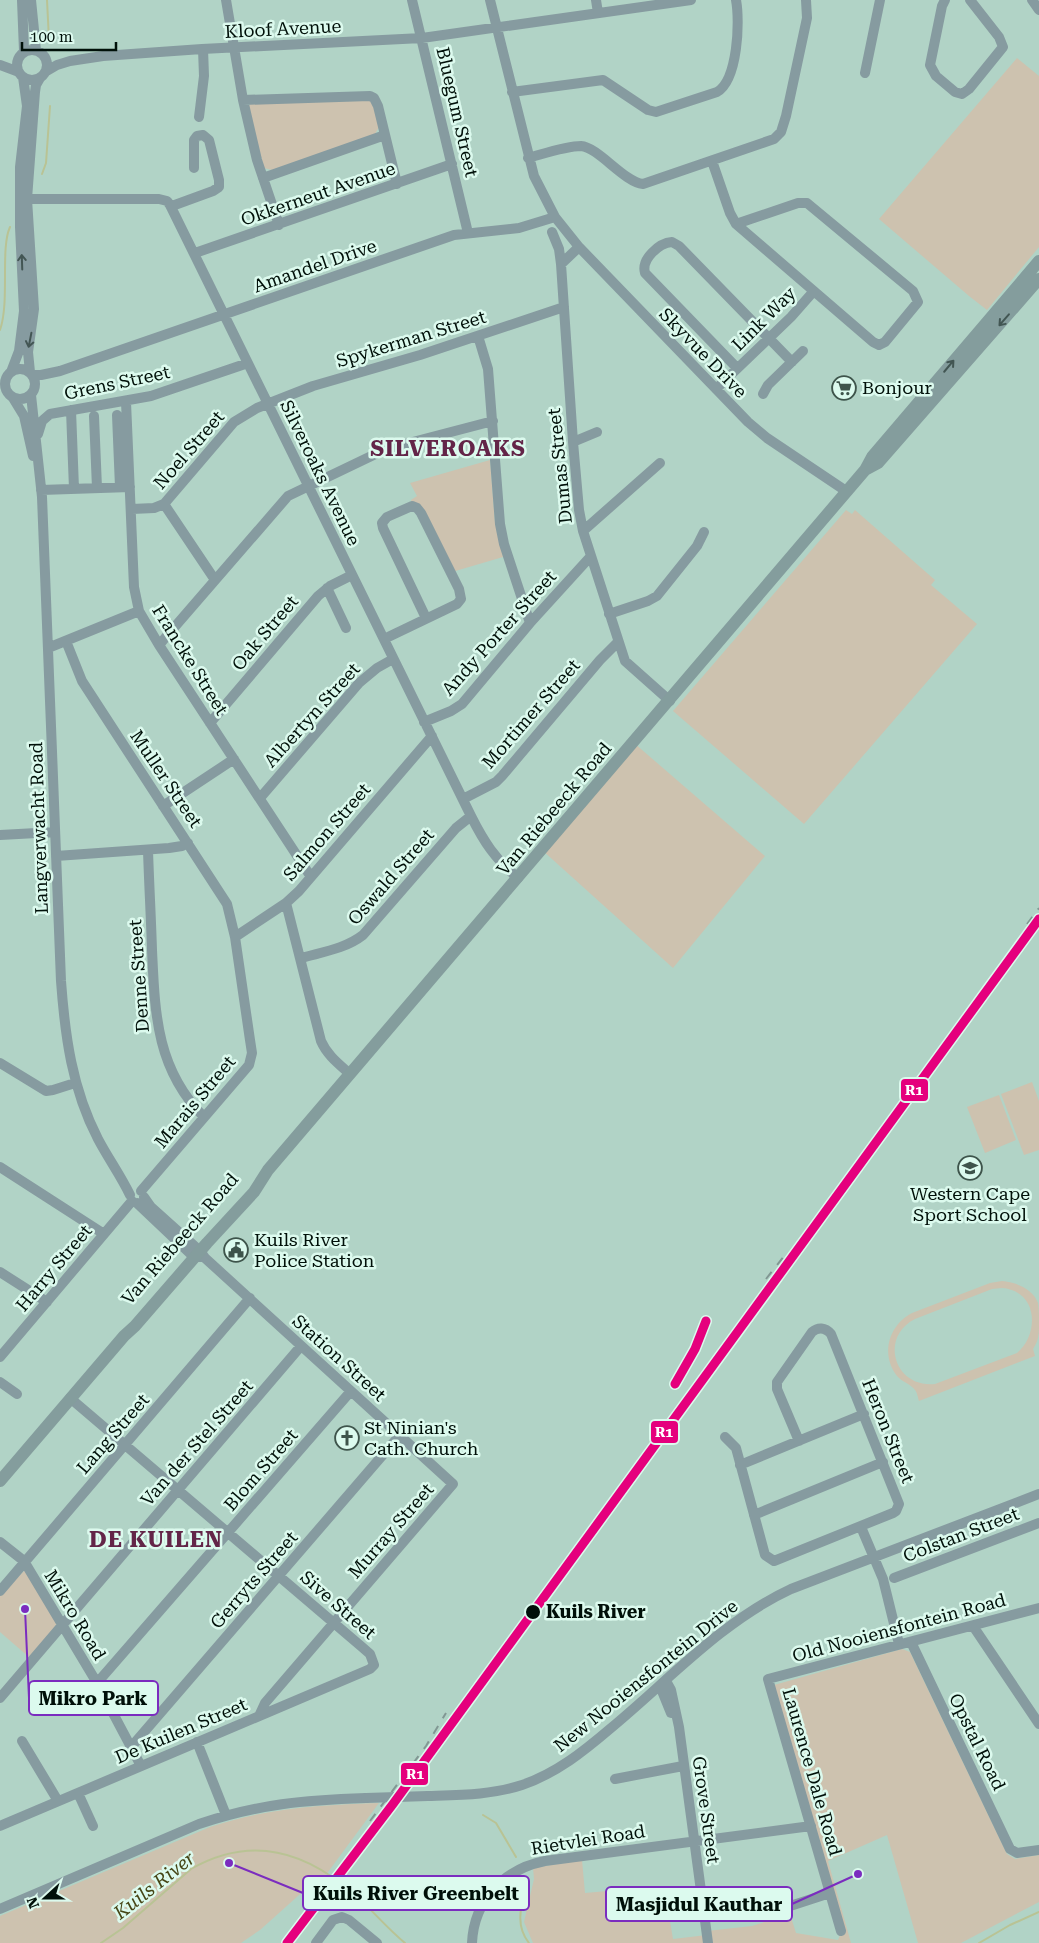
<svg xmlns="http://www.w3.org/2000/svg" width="1039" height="1943" font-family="'Roboto Serif',serif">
<rect width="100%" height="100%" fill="#b1d3c6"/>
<path fill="#cdc2af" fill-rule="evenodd" d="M1017,58L1039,76V247L987,310L969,296L879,219Z
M359,97L373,102L379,127L375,134L272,170L264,168L248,107L251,103Z
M490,460L495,523L503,557L452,572L412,503L411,500L417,496L410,483Z
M846,510L852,514L855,510L935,580L931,585L977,624L804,824L673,711Z
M634,743L765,856L673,968L542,850Z
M1032,1082L1039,1101V1150L1024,1155L1001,1094Z
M999,1095L1016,1140L985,1153L967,1107Z
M1002,1281C1016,1282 1033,1289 1038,1303C1039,1308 1039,1317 1039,1323C1039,1334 1039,1340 1033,1349L1035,1356L919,1401C918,1398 917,1392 915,1390C911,1384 902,1382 897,1376C880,1354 889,1325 912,1313L990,1283ZM1002,1288C1039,1291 1039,1335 1017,1353L935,1384C894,1388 879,1337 915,1319L992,1289Z
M25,1570L57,1624L30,1658L0,1632V1595Z
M902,1649L910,1652L1007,1854L1015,1859L1039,1855V1902L961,1943H918L887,1835L828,1861L851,1943H533L524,1922L534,1879L533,1868L582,1860L585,1893L664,1886L673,1939L707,1935V1931L752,1926L790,1914L796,1933L838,1940L842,1931L774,1685Z
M379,1803L314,1891L308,1887L260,1930L241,1943H0V1916L210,1827C266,1808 321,1805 379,1803Z"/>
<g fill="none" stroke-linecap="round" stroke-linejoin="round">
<path stroke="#b9c394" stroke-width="2" d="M47,0L49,40
M42,174L46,163L50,106
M0,330C10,301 0,249 10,227
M483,1815L496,1823L516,1857
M528,1878C523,1901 513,1923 529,1943
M101,1943L123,1928L191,1869C245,1838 295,1847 343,1885C366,1902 383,1925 405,1943
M979,1943L1010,1925L1039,1912"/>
<path stroke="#869ba0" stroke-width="10" d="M22,0L24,51
M31,0L36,50
M226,0L243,100L257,160L279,225
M412,0L468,233
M490,0L534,176L555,217L579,247L748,422L767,438L846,491
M596,0L598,13
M945,0L942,6L930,65L936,76L955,92L962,94L969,89L1003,47L999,37L970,0
M1032,0L1039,10
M17 65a15 15 0 1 1 30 0a15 15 0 1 1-30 0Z
M0,65L19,72
M45,72L57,65L70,61L103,56L202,49L422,38L691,0
M865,73L880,0
M512,92L603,80L648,110L656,112L717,92C738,80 740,21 736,0
M243,100L370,96L374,98L378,106L397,184
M199,117L204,76L203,49
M528,158C543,154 566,146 581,146C598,147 624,182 643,184L774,139L781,132L786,116L807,18L806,0
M712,161L730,213L736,224L873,342L879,345L885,342L918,302L913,291L807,203H798L736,224
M263,178L385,135
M27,199H159L167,201L170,205L471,816C484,842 495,859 518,878
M172,206L213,191L219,187V180L209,140L203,135L197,136L194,140V168
M552,232L559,249L561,264L573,442L579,510L583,531L625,661L670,701
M195,253L452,164
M561,264L579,247
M478,336L488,369L500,524L504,544L530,623
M737,368L645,273C641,259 659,243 672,242L679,246L792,362
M5 384a15 15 0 1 1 30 0a15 15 0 1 1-30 0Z
M11,372L19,351L24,311L20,227V167L27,106L23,77
M30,372L28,352L34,309L27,199L35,92L36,85L40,78
M33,375H41L60,371L454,235L519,228L555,217
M716,389L791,317L813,292
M763,394L768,385L803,351
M31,395L42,497L61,981C65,1036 72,1089 98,1139C108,1158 121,1176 130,1195
M13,398L24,416L33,456
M126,402L134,587L139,611L159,645L311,877
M71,410L74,489
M117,415L120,487
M94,416L97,488
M38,434L42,421L50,414L151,396L248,363
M573,442L597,432
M41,490L130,487
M164,504L215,580
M132,509L154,508L164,504L234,422L257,408L313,386L420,355L564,307
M583,531L660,463
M327,588L346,628
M609,614L648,601L657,596L697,546L704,532
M384,639L457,604L461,599L459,589L421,513L417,508L412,506L387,517L382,523L383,528L426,618
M66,641L82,681L227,904L235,937L250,1040L252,1053L249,1065L141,1191
M159,645L288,496L386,449L493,421
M48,648L139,611
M424,722L451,711L462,704L530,623L591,556
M210,723L318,596L330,586L352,575
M260,798L359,683L377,668L393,659
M463,799L496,782L502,776L600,660L618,642
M163,806L234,759
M0,835L55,832
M148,850C149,883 151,917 152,950C155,1013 156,1069 204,1117
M56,856L169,848L182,846L188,843
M286,903L321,1041C327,1055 339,1064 350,1074
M235,937L286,903L299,891L432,736
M301,958C322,952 345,949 363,935L456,828L471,816
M0,1063L46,1091L53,1090L75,1083
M0,1167L104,1234
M144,1197L151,1207L200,1251L205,1258L453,1484L265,1703L259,1716
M137,1203L194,1257H202
M0,1272L47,1302
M0,1357L132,1201
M0,1382L17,1394
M725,1437L736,1448L765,1555L774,1561L893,1513L896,1511L899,1504L831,1334C825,1327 818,1327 812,1332L777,1382V1389L799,1441
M740,1465L864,1414
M754,1515L883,1462
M861,1527L883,1579L899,1644
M0,1542L24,1561L97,1683L141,1766
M894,1578L1039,1523
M0,1591L250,1298
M973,1626L1039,1724
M911,1642L1010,1849L1017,1853L1039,1850
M666,1681L671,1690L679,1727L708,1943
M97,1683L351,1391
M660,1686L671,1713
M0,1698L301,1346
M22,1741L58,1801
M197,1742L226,1815
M132,1746L400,1435
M615,1779L683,1766
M78,1793L93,1826
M428,1796C460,1795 492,1795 522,1785C557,1773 584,1751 611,1728C669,1680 722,1621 791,1589L1039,1494
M0,1826L370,1669L374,1665L370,1654L362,1647L70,1398
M784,1908L830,1893
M0,1909L199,1824C259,1804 304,1800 366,1798
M841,1931L768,1679L1039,1608
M316,1943L333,1920L342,1917L349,1920L377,1943
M472,1943C474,1900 504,1869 545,1861L811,1826"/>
<path stroke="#849d9d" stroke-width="12" d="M865,470L878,463L1039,279
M0,1481L124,1336L135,1326L207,1243L254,1192L268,1170L865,470L872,457L1039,261"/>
<path stroke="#819793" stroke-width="2" stroke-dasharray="9 9" stroke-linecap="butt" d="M1027,924L1039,908
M766,1279L788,1251
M675,1384L695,1349L706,1321
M370,1821L426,1746L446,1713
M287,1943L393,1804L1039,919"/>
<path stroke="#869ba0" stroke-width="10" d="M366,1798L428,1796"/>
<g stroke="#dcfaee" stroke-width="12">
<path id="rail-1" d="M675,1384L695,1349L706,1321
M287,1943L393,1804L1039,919"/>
</g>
<use href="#rail-1" stroke="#e5007d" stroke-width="9"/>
</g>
<defs><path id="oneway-shaft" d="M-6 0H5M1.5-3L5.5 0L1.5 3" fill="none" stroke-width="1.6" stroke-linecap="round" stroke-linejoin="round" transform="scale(1.25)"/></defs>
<g stroke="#435654">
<use href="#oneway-shaft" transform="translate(22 262) rotate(-92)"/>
<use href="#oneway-shaft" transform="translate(30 340) rotate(101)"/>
</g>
<g stroke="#425653">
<use href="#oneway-shaft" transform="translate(1004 320) rotate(131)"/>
<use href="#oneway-shaft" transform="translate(949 366) rotate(-50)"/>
</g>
<defs>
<g id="supermarket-ring" transform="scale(1.25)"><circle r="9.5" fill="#dcfaee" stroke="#3e544b" stroke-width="1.5"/><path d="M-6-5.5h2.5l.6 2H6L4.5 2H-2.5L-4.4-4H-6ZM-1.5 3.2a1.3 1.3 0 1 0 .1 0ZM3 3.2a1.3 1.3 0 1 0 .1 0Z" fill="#3e544b"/></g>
<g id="school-ring" transform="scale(1.25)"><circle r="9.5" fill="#dcfaee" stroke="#3e544b" stroke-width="1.5"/><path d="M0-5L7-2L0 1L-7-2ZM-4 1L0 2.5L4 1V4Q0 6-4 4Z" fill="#3e544b"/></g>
<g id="civic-ring" transform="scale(1.25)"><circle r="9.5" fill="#dcfaee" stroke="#3e544b" stroke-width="1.5"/><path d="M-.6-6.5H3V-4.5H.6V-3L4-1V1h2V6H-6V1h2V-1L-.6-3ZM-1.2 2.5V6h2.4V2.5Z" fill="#3e544b"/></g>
<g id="church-ring" transform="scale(1.25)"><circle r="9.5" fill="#dcfaee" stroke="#3e544b" stroke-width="1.5"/><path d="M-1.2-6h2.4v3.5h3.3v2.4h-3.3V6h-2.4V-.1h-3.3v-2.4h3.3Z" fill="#3e544b"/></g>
</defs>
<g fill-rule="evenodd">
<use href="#supermarket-ring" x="844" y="388"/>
<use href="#school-ring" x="970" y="1168"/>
<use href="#civic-ring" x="236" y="1250"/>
<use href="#church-ring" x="347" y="1438"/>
</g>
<circle fill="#001009" stroke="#dcfaee" stroke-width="2" cx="533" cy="1612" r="8"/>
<g text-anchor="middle" stroke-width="5" stroke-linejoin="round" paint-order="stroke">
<g font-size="18" fill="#001009" stroke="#dcfaee">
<text transform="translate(283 29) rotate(-3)" y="6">Kloof Avenue</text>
<text transform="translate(457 112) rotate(77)" y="6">Bluegum Street</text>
<text transform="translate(318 194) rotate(-19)" y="6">Okkerneut Avenue</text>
<text transform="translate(315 266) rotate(-19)" y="6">Amandel Drive</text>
<text transform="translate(764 319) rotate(-45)" y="6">Link Way</text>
<text transform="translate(411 339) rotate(-17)" y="6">Spykerman Street</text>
<text transform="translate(703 353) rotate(46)" y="6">Skyvue Drive</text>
<text transform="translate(117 383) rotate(-12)" y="6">Grens Street</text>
<text transform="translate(189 450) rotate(-49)" y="6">Noel Street</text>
<text transform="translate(560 466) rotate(-96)" y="6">Dumas Street</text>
<text transform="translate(320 473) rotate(64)" y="6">Silveroaks Avenue</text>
<text transform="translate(265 633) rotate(-50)" y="6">Oak Street</text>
<text transform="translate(499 633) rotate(-48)" y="6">Andy Porter Street</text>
<text transform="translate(190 660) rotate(58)" y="6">Francke Street</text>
<text transform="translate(531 714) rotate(-49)" y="6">Mortimer Street</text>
<text transform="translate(312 715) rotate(-48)" y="6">Albertyn Street</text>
<text transform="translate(166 779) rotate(56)" y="6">Muller Street</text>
<text transform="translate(554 809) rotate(-50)" y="6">Van Riebeeck Road</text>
<text transform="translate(39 828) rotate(-92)" y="6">Langverwacht Road</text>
<text transform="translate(327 832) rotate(-49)" y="6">Salmon Street</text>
<text transform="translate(391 877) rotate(-49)" y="6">Oswald Street</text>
<text transform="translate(139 976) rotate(-94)" y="6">Denne Street</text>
<text transform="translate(195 1102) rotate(-50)" y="6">Marais Street</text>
<text transform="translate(180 1239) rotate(-49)" y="6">Van Riebeeck Road</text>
<text transform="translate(54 1268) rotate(-50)" y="6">Harry Street</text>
<text transform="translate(339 1358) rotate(42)" y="6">Station Street</text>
<text transform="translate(888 1431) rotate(68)" y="6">Heron Street</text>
<text transform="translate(113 1434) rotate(-49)" y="6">Lang Street</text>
<text transform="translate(197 1443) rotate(-49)" y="6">Van der Stel Street</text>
<text transform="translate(261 1470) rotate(-49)" y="6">Blom Street</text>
<text transform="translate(391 1531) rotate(-49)" y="6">Murray Street</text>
<text transform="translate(961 1535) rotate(-21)" y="6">Colstan Street</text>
<text transform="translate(254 1580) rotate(-49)" y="6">Gerryts Street</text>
<text transform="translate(338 1605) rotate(41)" y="6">Sive Street</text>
<text transform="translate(75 1615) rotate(59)" y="6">Mikro Road</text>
<text transform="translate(899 1628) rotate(-15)" y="6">Old Nooiensfontein Road</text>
<text transform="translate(646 1676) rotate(-39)" y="6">New Nooiensfontein Drive</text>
<text transform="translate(181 1731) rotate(-23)" y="6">De Kuilen Street</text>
<text transform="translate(977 1742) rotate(64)" y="6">Opstal Road</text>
<text transform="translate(812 1772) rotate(74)" y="6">Laurence Dale Road</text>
<text transform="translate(706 1810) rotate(82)" y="6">Grove Street</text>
<text transform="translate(588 1840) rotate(-9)" y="6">Rietvlei Road</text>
</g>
<g font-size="18" fill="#001009" stroke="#dcfaee" text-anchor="start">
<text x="862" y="394">Bonjour</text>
<text x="970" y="1200" text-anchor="middle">Western Cape<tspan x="970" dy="21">Sport School</tspan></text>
<text x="254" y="1246">Kuils River<tspan x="254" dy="21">Police Station</tspan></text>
<text x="364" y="1434">St Ninian's<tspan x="364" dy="21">Cath. Church</tspan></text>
</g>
<g font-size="18" font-weight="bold" fill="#001009" stroke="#dcfaee" text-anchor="start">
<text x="546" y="1618">Kuils River</text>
</g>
<g font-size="19" font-style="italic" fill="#454515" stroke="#dcfaee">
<text transform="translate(154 1885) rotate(-38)" y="7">Kuils River</text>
</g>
<g font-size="22" font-weight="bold" letter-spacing="1" fill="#632548" stroke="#dcfaee">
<text x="448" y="456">SILVEROAKS</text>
<text x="156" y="1547">DE KUILEN</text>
</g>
</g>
<path fill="none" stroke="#7b2cbf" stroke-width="2" d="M25 1609L29 1698M229 1863L303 1893M858 1874L792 1904"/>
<g fill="#7b2cbf" stroke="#dcfaee" stroke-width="2">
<circle cx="25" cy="1609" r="5"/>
<circle cx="229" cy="1863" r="5"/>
<circle cx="858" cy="1874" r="5"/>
</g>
<g fill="#dcfaee" stroke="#7b2cbf" stroke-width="2">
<rect x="29" y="1681" width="129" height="34" rx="5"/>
<rect x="303" y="1876" width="226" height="34" rx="5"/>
<rect x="606" y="1887" width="186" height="34" rx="5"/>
</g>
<g font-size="19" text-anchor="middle" font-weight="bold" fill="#001009">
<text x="93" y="1705">Mikro Park</text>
<text x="416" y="1900">Kuils River Greenbelt</text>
<text x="699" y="1911">Masjidul Kauthar</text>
</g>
<g stroke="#dcfaee" stroke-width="2">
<rect x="900" y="1078" width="29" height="24" rx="5" fill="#e5007d"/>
<rect x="650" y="1420" width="29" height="24" rx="5" fill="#e5007d"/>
<rect x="400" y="1762" width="29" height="24" rx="5" fill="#e5007d"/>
</g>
<g font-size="14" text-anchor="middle" font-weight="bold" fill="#fff">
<text x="914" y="1095">R1</text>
<text x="664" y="1437">R1</text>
<text x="415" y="1779">R1</text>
</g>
<g transform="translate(45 1898) rotate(249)" stroke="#dcfaee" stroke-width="4" paint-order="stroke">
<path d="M0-4L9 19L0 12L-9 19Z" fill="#001009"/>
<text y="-8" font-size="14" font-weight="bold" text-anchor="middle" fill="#001009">N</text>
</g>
<path d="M22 42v8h94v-8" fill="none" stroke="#001009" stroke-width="2.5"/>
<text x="30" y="42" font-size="15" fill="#001009" stroke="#dcfaee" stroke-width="4" paint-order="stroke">100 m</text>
</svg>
